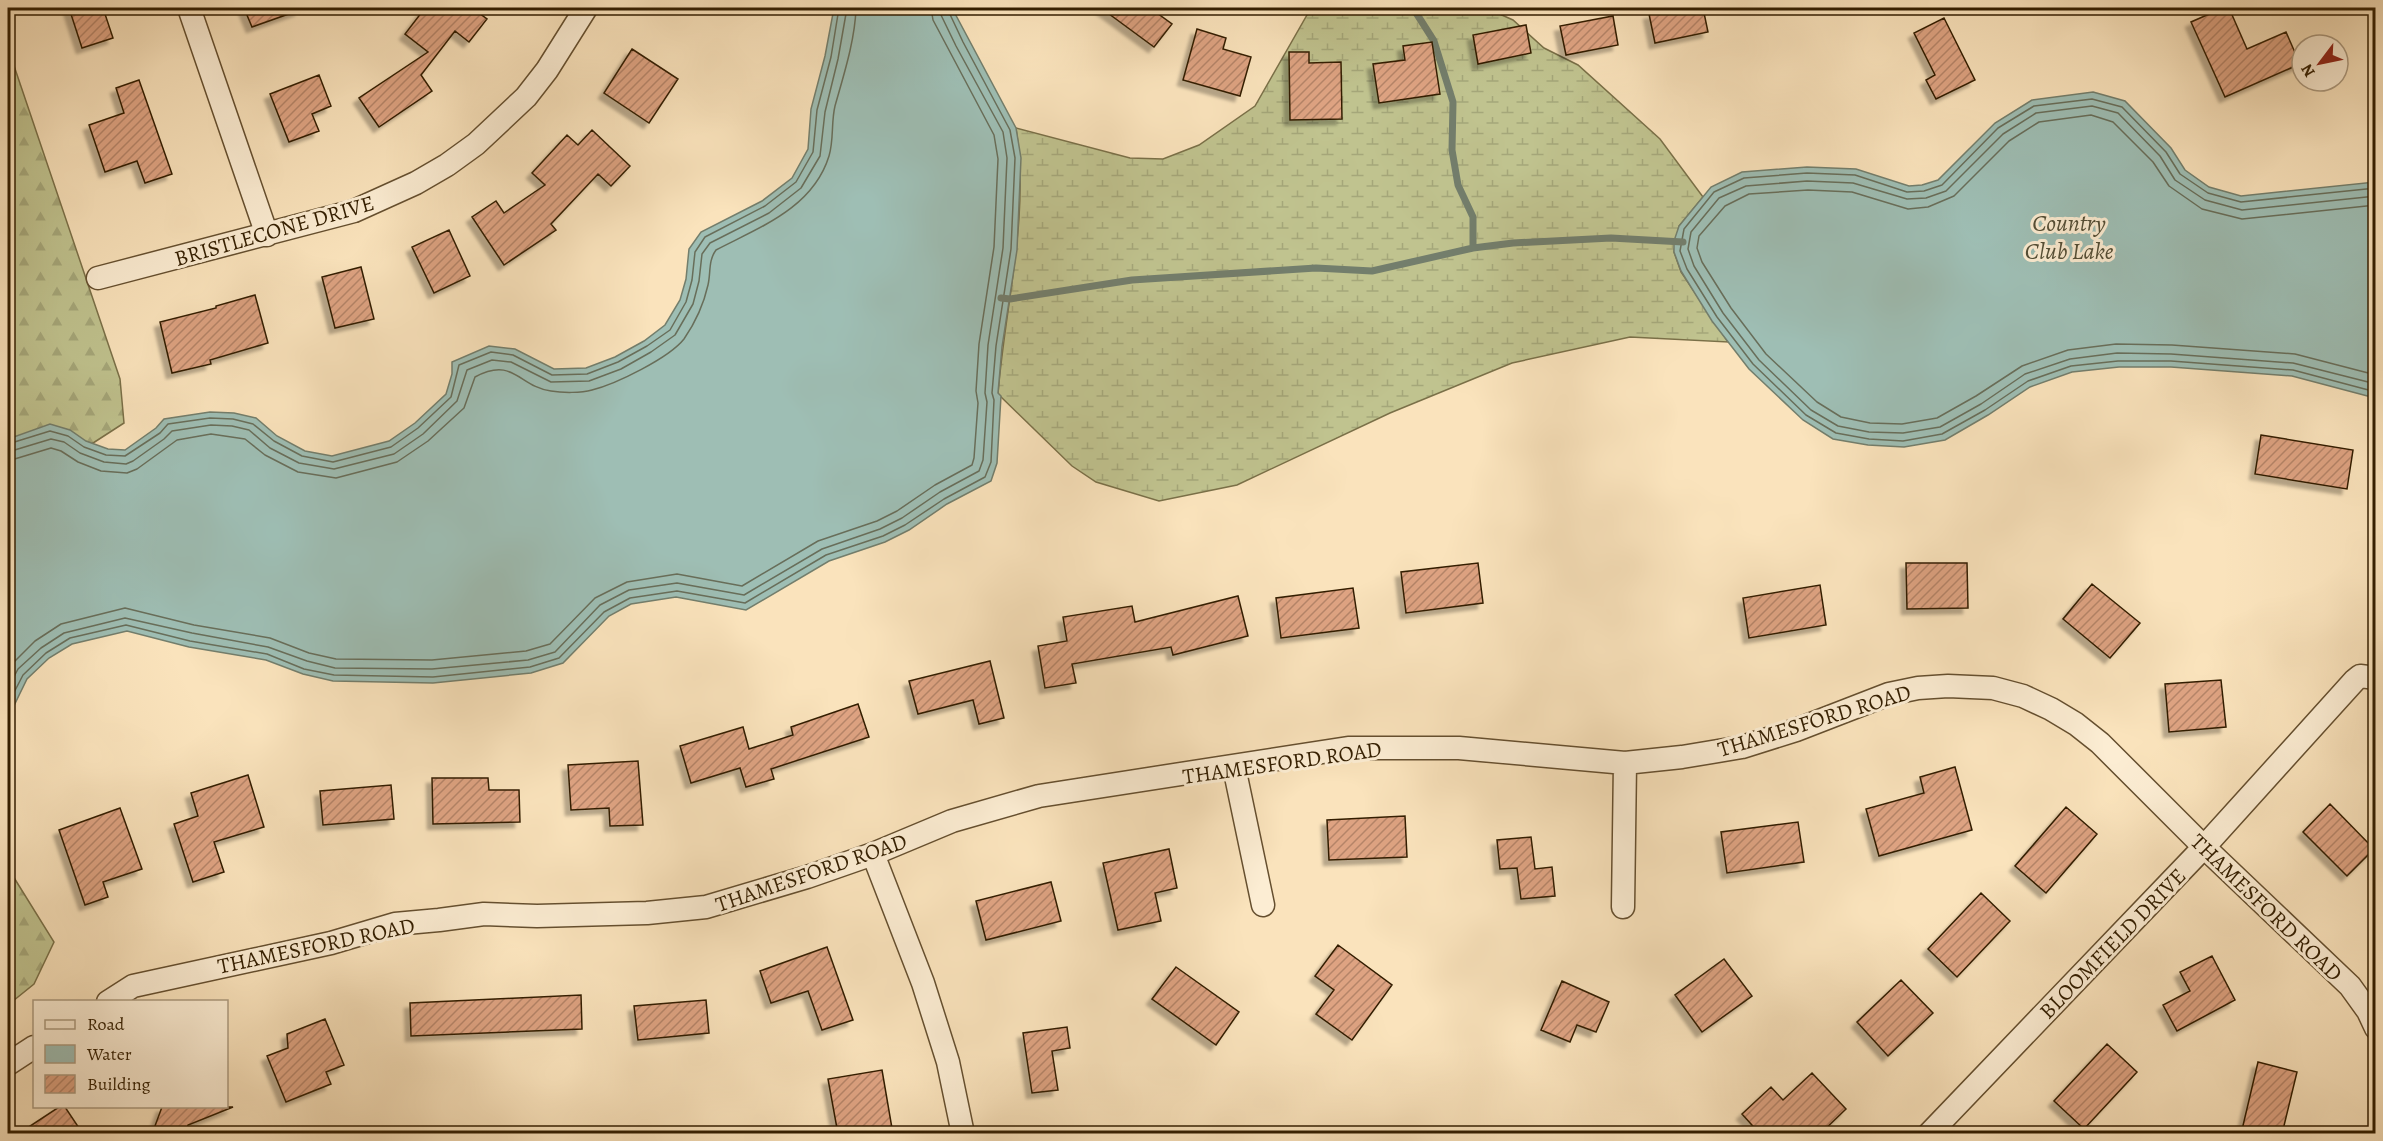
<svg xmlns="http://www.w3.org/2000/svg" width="2383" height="1141" font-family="Alegreya,serif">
<defs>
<pattern id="forest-firs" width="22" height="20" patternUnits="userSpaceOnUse" patternTransform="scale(1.5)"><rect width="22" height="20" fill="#c0c38f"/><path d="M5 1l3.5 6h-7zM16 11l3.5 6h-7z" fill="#a5a77a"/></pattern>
<pattern id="wetland-marsh" width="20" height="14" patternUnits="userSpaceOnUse" patternTransform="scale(1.5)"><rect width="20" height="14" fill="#c0c38f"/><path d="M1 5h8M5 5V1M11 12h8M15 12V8" fill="none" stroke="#a5a77a"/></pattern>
<pattern id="building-hatch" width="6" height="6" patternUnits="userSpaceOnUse" patternTransform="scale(1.5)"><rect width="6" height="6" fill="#dea382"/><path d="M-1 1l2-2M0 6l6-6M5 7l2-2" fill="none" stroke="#b58468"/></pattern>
<filter id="shadow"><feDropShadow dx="-5.5" dy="5.5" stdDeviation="1.5" flood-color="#0004"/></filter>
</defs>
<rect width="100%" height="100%" fill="#fae3bc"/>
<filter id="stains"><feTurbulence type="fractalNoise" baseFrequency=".00333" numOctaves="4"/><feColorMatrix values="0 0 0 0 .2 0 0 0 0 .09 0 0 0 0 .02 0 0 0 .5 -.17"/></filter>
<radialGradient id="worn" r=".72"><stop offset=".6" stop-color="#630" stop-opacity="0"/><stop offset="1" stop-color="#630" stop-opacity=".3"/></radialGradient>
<path fill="url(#forest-firs)" stroke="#7a7048" stroke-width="1.5" d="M8,48L120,379L124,423L8,498Z
M8,868L54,942L34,984L8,1005Z"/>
<path fill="url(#wetland-marsh)" stroke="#7a7048" stroke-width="1.5" d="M1311,8H1486L1513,20L1544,48L1578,65L1660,139L1703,197L1679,226L1674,252L1681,272L1728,342L1630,337L1512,363L1390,413L1237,485L1159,501L1096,482L1072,466L998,394C1005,305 1030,216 1016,128L1130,158L1163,159L1199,145L1255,106Z"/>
<path fill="#9ebeb4" stroke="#737e6c" stroke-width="1.5" d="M834,8H952L1016,128L1021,158L1017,250L1002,347L998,393L1001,396L997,463L991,481L947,504L909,530L885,542L829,561L746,610L676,597L631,604L609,616L563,663L531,673L433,683L333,681L303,674L266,660L189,647L127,631L72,644L49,658L27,679L8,718V439L50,424L70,430L86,441L108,449L125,450L156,428L164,419L210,412L234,413L256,418L277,436L305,451L332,456L389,441L415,423L446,394L452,374V362L489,346L515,349L554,369L586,368L615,357L644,341L665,325L680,300L686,279L689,249L701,232L762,201L792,178L808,149L811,109L825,56Z
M2093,92L2125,101L2171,148L2185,170L2209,187L2241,196L2375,182V398L2292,376L2171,367H2119L2072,372L2030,387L1988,415L1945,440L1904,447L1868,445L1833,439L1803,420L1749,369L1712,321L1681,271L1674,252V241L1679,226L1711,187L1742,172L1807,167L1856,169L1909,186L1922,185L1938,180L1995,123L2032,100Z"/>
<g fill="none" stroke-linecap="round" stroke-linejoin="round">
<path stroke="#686e5a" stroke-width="1.5" d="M2376,188L2241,202L2208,193L2180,174L2166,152L2122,107L2092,99L2034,106L1998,128L1942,185L1924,191L1907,192L1855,175L1807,173L1744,178L1714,192L1684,229L1680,251L1687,269L1717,317L1753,364L1806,415L1836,433L1869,439L1903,441L1942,434L1985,410L2028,381L2071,366L2118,361H2171L2293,370L2376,392
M2376,196L2242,210L2205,200L2175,180L2160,156L2118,113L2092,106L2036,113L2003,134L1946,191L1926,198L1907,199L1853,183L1807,181L1746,186L1719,198L1691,232L1688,249L1694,266L1723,313L1759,360L1811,410L1838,426L1869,432L1903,433L1940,427L1981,404L2025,374L2070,359L2117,353L2171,354L2293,363L2376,384
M2376,205L2242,219L2202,209L2169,186L2153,162L2113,122L2091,115L2039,122L2009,141L1954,196L1928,207L1908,209L1852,192L1808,190L1749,194L1725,206L1699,236L1697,248L1702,262L1731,308L1766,354L1817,402L1841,417L1870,423L1902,424L1937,418L1976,396L2022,366L2068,350L2116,344L2172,345L2295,354L2376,375
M8,444L50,431L68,436L84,447L106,455L125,456L160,433L168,424L210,418L233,419L253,424L274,441L302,456L333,462L391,447L418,428L451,397L459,365L491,352L513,355L552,375L587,374L618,362L647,346L670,330L686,302L692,280L695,252L705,237L765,206L796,182L813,152L817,110L831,57L839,8
M8,452L51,439L64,442L80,453L104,462L126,464L133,461L164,439L172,431L211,425L232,426L249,430L270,448L299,463L334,469L394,454L423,434L457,401L467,370L492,360L511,362L551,382L589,381L621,369L651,352L675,335L693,304L699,281L702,254L710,243L769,213L801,188L820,156L825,112L838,59L847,8
M8,461L51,448L61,451L78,462L101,471L127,473L137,469L177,440L211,434L245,439L265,455L298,472L336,478L397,462L428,441L464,408L475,377C514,356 519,387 551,391C563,393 581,393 592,390C616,384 669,358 684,339C695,323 704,303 708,285C711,272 708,261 716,250C760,227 813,208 829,156C834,140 831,122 835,106C844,74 855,40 856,8
M8,668L35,641L61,624L125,608L194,625L270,638L309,653L336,659L432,660L526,651L550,644L595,598L627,582L677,574L742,586L818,541L877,521L897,511L935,485L972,465L974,458L978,403L976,391L979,344L994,247L998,159L994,135L933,20L931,8
M8,688L18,669L41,648L64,633L125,618L192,633L268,647L307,661L335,668L432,669L528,660L555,652L600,605L629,590L677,583L744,595L822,549L880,529L902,518L940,492L979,471L983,460L987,402L985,393L988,345L1003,248L1007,158L1003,132L956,46L941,15L940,8
M8,704L23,675L46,653L70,638L126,625L190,641L267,654L304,669L334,675L433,677L530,667L559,658L604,612L630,598L677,591L745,603L826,555L883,536L905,525L944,499L985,477L991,462L994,400L992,393L996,346L1011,249L1015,158L1010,130L963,42L947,8"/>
<path stroke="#737e6c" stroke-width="7" d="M1413,8L1434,41L1453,102L1452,150L1458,185L1473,217V248
M1001,298L1010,299L1132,280L1316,268L1372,271L1473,248L1513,243L1611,238L1683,242"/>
</g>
<path fill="url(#building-hatch)" stroke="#331e00" stroke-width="1.5" filter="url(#shadow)" d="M69,8H103L113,38L82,48Z
M244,8H299L300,10L252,27Z
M425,8H472L487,19L469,42L455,31L421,75L432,91L379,127L359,98L428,52L405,34Z
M1101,8H1150L1172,24L1154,47Z
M1682,8H1703L1708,32L1655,43L1649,14Z
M2223,8H2229L2247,49L2286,32L2300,64L2225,97L2191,22Z
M1613,16L1618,45L1566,55L1560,26Z
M1944,18L1975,80L1936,99L1926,80L1935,75L1914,33Z
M1526,25L1531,53L1478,64L1473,35Z
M1197,29L1226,38L1223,49L1251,57L1240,96L1183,80Z
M1432,42L1440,94L1379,103L1373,64L1405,60L1403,46Z
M632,49L678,79L649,123L604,93Z
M1289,52H1309V63L1341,62L1342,119L1290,120Z
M319,75L331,106L312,114L319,131L289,142L270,94Z
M139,80L172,174L145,183L137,161L105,172L89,125L124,113L116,88Z
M592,130L630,166L611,186L598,174L551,224L556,230L504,265L472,217L496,201L504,213L545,185L532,173L567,135L578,145Z
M449,230L470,276L434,293L412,247Z
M361,267L374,319L335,328L322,277Z
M255,295L268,343L210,360L211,364L172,373L160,322L216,308V306Z
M2261,435L2353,450L2347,489L2255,474Z
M1478,563L1483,603L1406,613L1401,572Z
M1906,563H1967L1968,608L1907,609Z
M2092,584L2140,623L2110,658L2063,619Z
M1820,585L1826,625L1749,638L1743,598Z
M1353,588L1359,628L1281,638L1276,598Z
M1238,596L1248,636L1173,655L1171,647L1072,664L1076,683L1045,688L1038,646L1067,641L1063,617L1132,606L1135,622Z
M990,661L1004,718L979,724L973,700L918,714L909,681Z
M2221,680L2226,727L2169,732L2165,684Z
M858,704L869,737L771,769L774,779L746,787L740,768L691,783L680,746L743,727L749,749L793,735L791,727Z
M638,761L643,825L610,826L609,808L571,810L568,765Z
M1955,767L1972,830L1879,856L1866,809L1924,793L1920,777Z
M248,775L264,827L214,842L224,872L193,882L174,824L198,816L191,793Z
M432,778H488L489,790H519L520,822L433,824Z
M391,785L394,819L323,825L320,791Z
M2330,804L2374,849L2347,876L2303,832Z
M2066,807L2097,834L2046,893L2015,866Z
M120,808L142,869L103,882L108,897L85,905L59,830Z
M1405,816L1407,857L1329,860L1327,820Z
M1798,822L1804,862L1727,873L1721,832Z
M1531,837L1535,869L1552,867L1555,896L1521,899L1517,868L1500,869L1497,840Z
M1169,849L1177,888L1155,893L1161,921L1118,930L1103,863Z
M1051,882L1061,921L986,940L976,901Z
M1981,893L2010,921L1957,977L1928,949Z
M1338,945L1392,985L1352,1040L1316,1014L1334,990L1315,976Z
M827,947L853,1020L822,1030L808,991L771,1003L760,971Z
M2212,956L2235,1000L2177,1031L2163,1005L2190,991L2180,972Z
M1724,959L1752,996L1702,1032L1675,995Z
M1176,967L1239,1012L1216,1045L1152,999Z
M1901,980L1933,1013L1888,1056L1857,1022Z
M1562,981L1609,1002L1596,1032L1577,1025L1570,1042L1541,1030Z
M581,995L582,1029L411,1036L410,1003Z
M706,1000L709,1033L638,1040L634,1006Z
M325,1019L344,1065L326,1072L331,1084L286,1102L267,1056L288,1048L287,1034Z
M1067,1027L1070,1048L1052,1051L1058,1090L1032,1093L1023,1033Z
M2107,1044L2137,1072L2084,1129L2054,1101Z
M2258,1062L2297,1072L2282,1134H2241Z
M882,1070L893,1134H838L828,1079Z
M1812,1073L1846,1109L1820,1134H1760L1742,1114L1771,1087L1783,1100Z
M59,1107H65L83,1134H18Z
M162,1107H233L188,1125L185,1134H152Z"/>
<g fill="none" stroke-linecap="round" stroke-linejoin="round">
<g stroke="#654f2f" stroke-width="25">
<path id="minor" d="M189,8L267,235
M98,278L354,211L416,183L447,165L476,144L526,97L547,70L586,8
M1234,767L1263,905
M873,854L923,983L948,1062L963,1134
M1623,907L1625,763
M108,1002L133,986L331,943L395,924L439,920L484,914L537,916L647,913L706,907L807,877L873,854L952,821L1039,796L1348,748H1459L1625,763L1682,757L1742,747L1796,730L1889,694L1918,688L1948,686L1993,688L2023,696L2051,709L2076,724L2100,743L2204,847L2350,986L2368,1011L2376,1028
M8,1064L34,1047
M1929,1134L2204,847L2355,680L2360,676L2376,678"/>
</g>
<use href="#minor" stroke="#fcedd3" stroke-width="22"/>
</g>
<g text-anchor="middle" stroke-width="6" stroke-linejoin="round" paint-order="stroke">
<g font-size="22" fill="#331e00" stroke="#fcedd3">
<text transform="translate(274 230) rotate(-16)" y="8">BRISTLECONE DRIVE</text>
<text transform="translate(1814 720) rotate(-17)" y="8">THAMESFORD ROAD</text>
<text transform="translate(1282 762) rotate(-8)" y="8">THAMESFORD ROAD</text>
<text transform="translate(811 872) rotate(-19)" y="8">THAMESFORD ROAD</text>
<text transform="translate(2267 907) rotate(44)" y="8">THAMESFORD ROAD</text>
<text transform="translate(2112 943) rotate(-46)" y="8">BLOOMFIELD DRIVE</text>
<text transform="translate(316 945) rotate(-12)" y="8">THAMESFORD ROAD</text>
</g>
<g font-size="24" font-style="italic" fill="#534e36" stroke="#fcedd3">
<text x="2069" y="231">Country<tspan x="2069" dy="28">Club Lake</tspan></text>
</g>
</g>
<rect width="2383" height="1141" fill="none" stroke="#fae3bc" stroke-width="30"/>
<rect x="9" y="9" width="2365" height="1123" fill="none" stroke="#331e00" stroke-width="3"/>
<rect x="15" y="15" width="2353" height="1111" fill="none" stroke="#331e00" stroke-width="1.5"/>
<rect x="33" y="1000" width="195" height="108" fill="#fcedd3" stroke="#ac9a7f" stroke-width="1.5"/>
<rect x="45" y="1020" width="30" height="9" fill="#fcedd3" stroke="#ac9a7f" stroke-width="1.5"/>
<text x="87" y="1030" font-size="18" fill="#331e00">Road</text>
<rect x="45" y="1045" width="30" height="18" fill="#9ebeb4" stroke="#ac9a7f" stroke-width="1.5"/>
<text x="87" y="1060" font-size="18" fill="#331e00">Water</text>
<rect x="45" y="1075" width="30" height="18" fill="url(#building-hatch)" stroke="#ac9a7f" stroke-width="1.5"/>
<text x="87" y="1090" font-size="18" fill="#331e00">Building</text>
<g transform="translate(2320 63) rotate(238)"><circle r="28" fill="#fcedd3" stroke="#ac9a7f" stroke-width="1.5"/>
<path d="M0-4.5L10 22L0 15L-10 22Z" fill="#8f2418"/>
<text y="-9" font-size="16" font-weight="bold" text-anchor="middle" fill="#331e00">N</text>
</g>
<rect width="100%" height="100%" filter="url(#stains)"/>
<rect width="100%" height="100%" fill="url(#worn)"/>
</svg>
